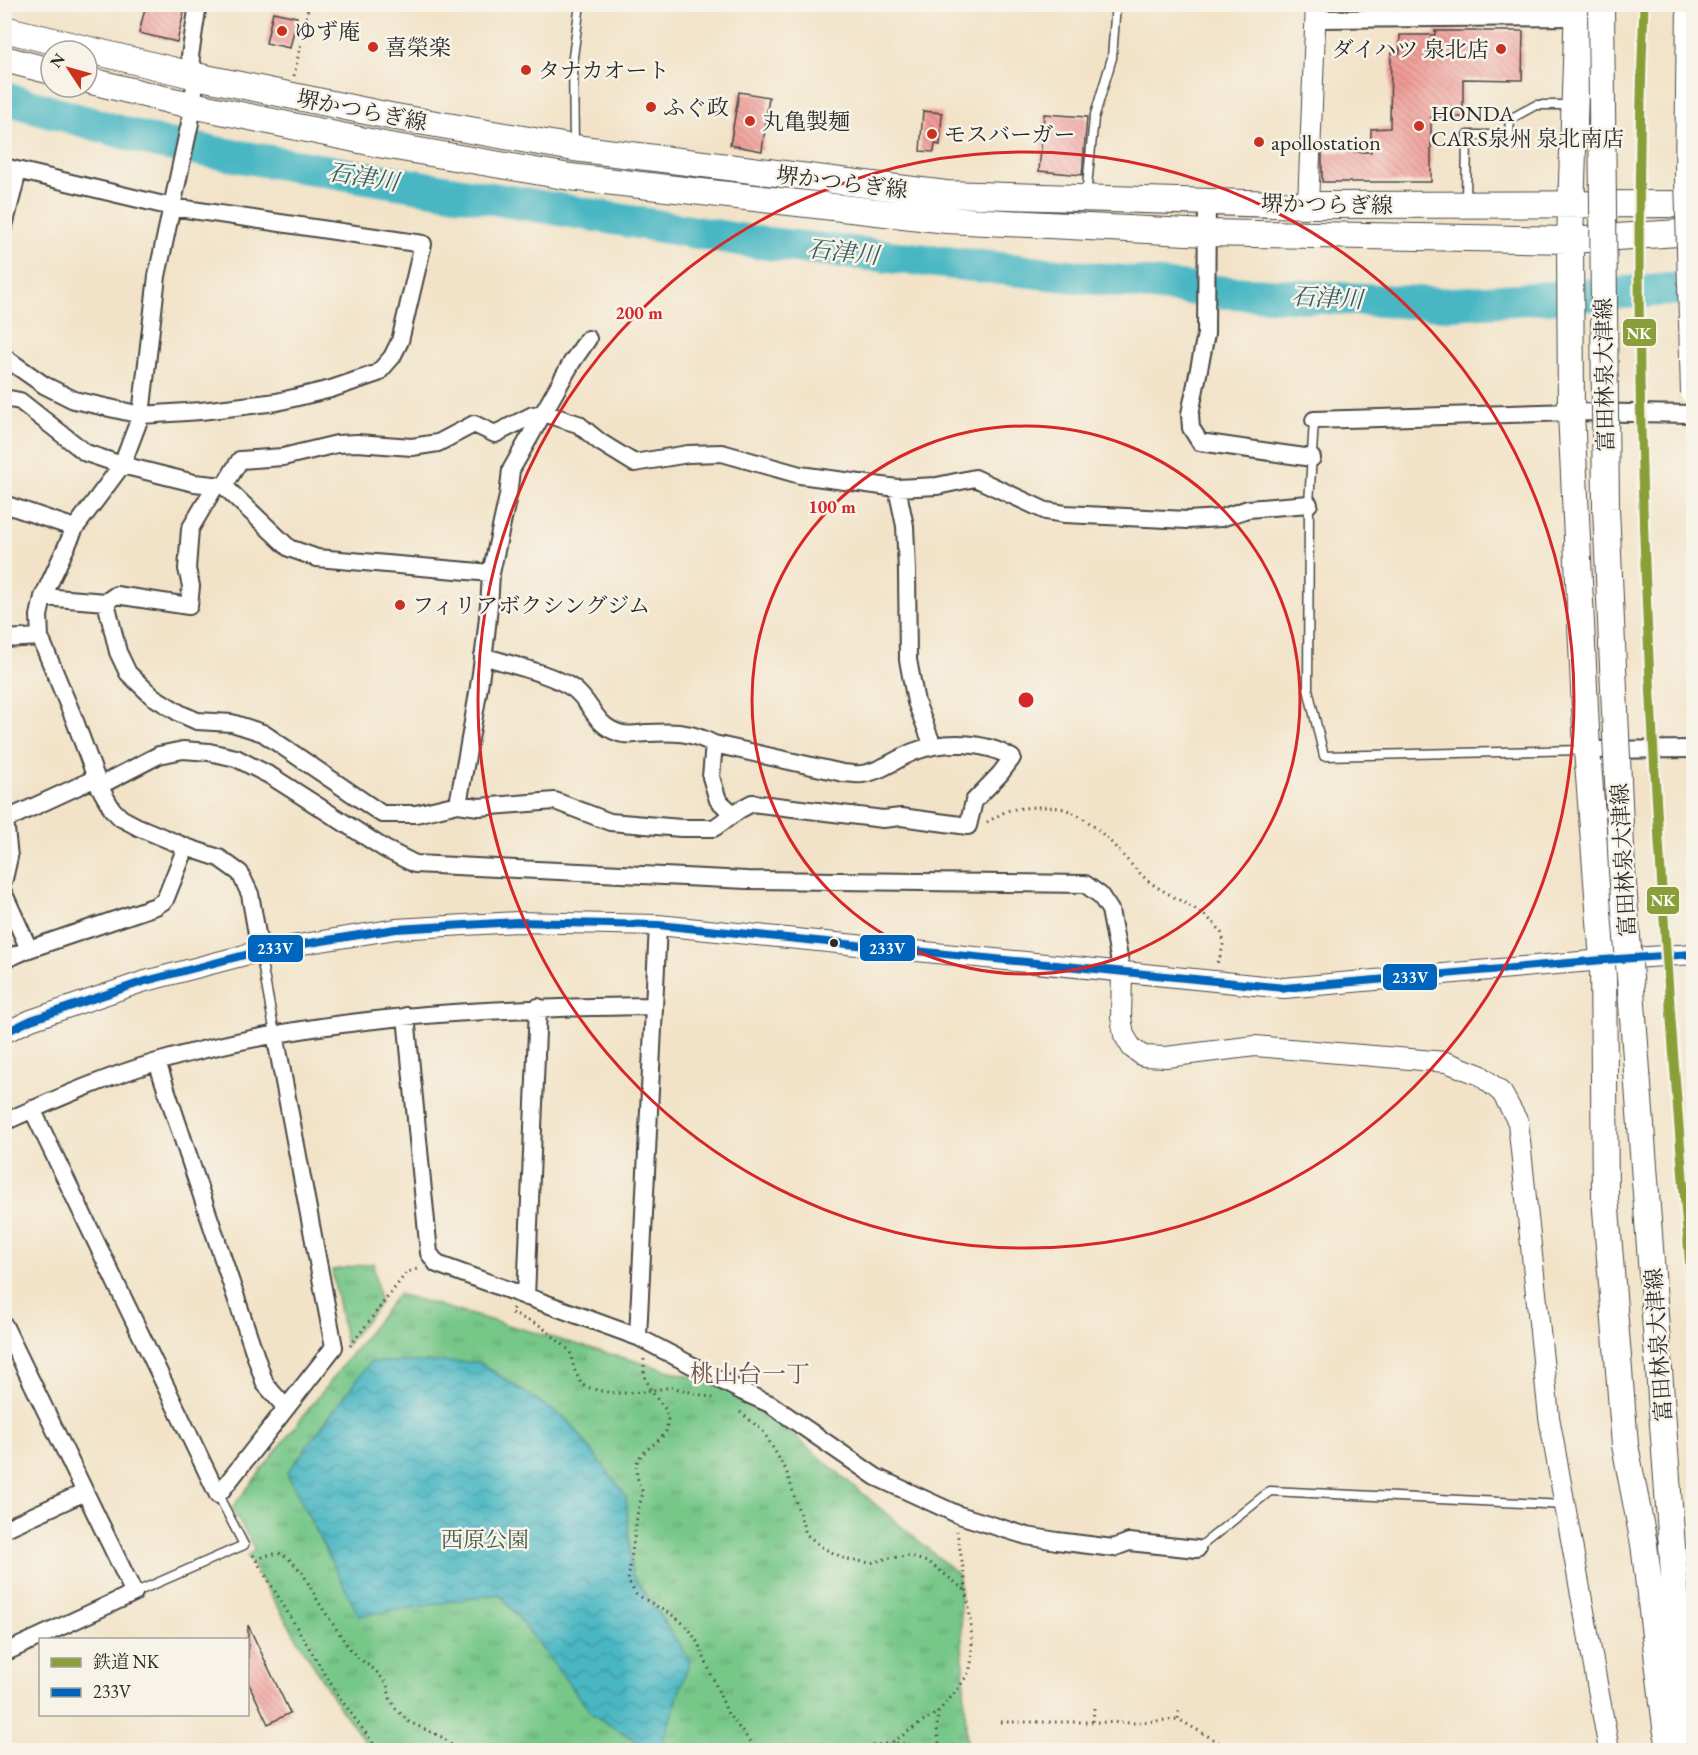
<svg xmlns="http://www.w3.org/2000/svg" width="1698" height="1755" font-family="'EB Garamond','Noto Serif JP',serif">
<defs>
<pattern id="park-tufts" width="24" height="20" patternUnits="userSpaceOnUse" patternTransform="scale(1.5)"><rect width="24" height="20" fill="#77c789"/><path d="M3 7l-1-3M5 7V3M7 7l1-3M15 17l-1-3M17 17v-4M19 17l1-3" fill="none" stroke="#62a270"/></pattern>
<pattern id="water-waves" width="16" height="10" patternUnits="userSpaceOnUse" patternTransform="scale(1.5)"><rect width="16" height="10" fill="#49b7c3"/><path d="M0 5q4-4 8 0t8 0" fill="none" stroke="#3d959f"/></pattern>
<pattern id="building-back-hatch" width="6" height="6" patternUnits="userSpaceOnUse" patternTransform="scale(1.5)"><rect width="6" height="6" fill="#f19c98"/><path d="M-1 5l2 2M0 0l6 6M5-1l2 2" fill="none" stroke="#c37f7c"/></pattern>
</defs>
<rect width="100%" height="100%" fill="#f7f3e8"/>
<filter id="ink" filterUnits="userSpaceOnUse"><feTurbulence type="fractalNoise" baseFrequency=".0167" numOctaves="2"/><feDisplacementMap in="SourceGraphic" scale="12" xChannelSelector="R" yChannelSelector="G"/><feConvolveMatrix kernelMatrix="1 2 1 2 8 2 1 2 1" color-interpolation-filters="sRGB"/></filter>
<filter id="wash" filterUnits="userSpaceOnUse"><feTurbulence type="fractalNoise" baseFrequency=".008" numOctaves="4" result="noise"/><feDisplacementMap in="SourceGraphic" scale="24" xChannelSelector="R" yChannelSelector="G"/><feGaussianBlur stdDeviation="1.35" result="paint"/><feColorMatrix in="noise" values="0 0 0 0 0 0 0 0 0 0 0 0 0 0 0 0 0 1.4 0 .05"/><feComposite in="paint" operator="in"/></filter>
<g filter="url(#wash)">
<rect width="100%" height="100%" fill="#f2e3c8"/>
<path fill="url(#park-tufts)" stroke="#51795a" stroke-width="1.5" d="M373,1263L380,1303L346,1345L332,1270Z
M398,1294L741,1391L959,1575L967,1750H371L334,1699L247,1556L255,1550L232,1508Z"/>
<path fill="url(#water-waves)" stroke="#3a7177" stroke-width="1.5" d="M370,1362H479L569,1421L626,1496L632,1574L690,1660L660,1750H651L592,1714L500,1594L359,1616L287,1473Z"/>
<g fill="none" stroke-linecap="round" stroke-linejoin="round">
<path stroke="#49b7c3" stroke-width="33" d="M4,98L159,143L754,242L1221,292L1446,304L1694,288"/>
</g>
<g id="blocks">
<path fill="url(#building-back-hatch)" d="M146,4H186L177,42L139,33Z
M273,12L297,17L290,48L266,43Z
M1435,31H1523L1522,80L1463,79V117H1431V182H1322V152H1371V129L1390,128L1391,53H1400V35H1435Z
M739,92L769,97L762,151L730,145Z
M923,111L942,113L940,145L935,144L934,152L920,151Z
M1044,114L1087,117L1082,175L1039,171Z
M248,1625L290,1713L268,1724L248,1682Z"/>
</g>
</g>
<g filter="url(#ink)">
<use href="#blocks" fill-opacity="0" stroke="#494743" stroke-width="1.5"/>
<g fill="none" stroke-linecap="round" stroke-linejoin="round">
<g stroke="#494743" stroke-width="11">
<path id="service" d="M574,145L573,57L580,4
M1086,196L1094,118L1112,58L1116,4
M1466,201L1467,135H1509L1510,119L1536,105H1571
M1314,420L1309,504L1308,689L1324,756L1583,750
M260,952L275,1034
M1197,1549L1270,1491L1565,1505
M134,1593L244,1545L218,1495"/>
</g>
<g stroke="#494743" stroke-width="20">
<path id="minor" d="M198,4L190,56L196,76L190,123L157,276L141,415L122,465L75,528L43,597L39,616L40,637L75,721L99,786L112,809L121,818L138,827L186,847L219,858L240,873L250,894L260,951
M1316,19L1577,17
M4,167L172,207L423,244L400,341L392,357L378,373L331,389L277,402L201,411L141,415L74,400L44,385L4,357
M1207,202L1206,334L1190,414L1191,428L1200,442L1312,458
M4,226L18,171
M4,398L20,401L86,453L122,465L194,483L224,486L289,548L317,558L491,573C488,650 472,728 458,804
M1314,420L1571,412L1694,414
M224,486L240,460L283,457L337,444L357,443L412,447L438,443L474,424L495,434L533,415L543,413L578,424L600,442L634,463L688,454L722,453L800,475L897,488L937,486L975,478L1046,511L1065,514L1187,520L1221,518L1248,509L1309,504
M897,488L905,526L907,571L908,660L916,702L933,746
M4,504L75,528
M491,573L508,496L511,470L572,362L588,339
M43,597L106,602L118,652L128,673L152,696L181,714L197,721L232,723L263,733L382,814H416L458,804L479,807L555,801L610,822L681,828H714L739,810L752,803L883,819L901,817L968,826L974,801L1000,774L1012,758C985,741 943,740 913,752C896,759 880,772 862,774C856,775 849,773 843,773L714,744C689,731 674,732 646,733C638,734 627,736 619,733C594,725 593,704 574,689C553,674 508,664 483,656
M106,602L116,595L189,606L191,586L187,569L190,529L216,485
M4,639L40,637
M714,744L711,777L718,800L733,814
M1587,750L1694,749
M99,786L159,755L183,750L209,752L236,758L271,776L385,849L415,864L747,880L1085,884L1100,895L1110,910L1122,973
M4,879L9,857L5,820L96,778
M4,894L29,949
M4,960L29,949L156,906L165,900L186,847
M406,1016L429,1253L437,1264L638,1337L741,1391L770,1404L876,1477L959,1515L1027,1536L1057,1541L1113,1548L1129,1542L1197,1549
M157,1062L265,1384L286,1408
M32,1109L218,1495L334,1347L275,1034
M4,1122C54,1100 105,1077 157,1062C317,1015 487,1008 653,1006
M526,1297L538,1007
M4,1325L134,1593L4,1653
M638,1337L658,925
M4,1529L85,1492"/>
</g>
<g stroke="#494743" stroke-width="22">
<path id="tertiary" d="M1308,205L1316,4
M1122,973L1121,1017L1124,1035L1132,1048L1143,1056L1166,1057L1255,1046L1446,1062L1480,1075L1502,1093L1518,1122L1549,1417L1609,1750
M4,1033L31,1020L142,982L260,951L396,929L517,922L658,925L1284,988L1603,960L1694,954"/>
</g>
<g stroke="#494743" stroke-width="28">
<path id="primary" d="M1578,4L1570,240L1571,412L1587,750L1603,960L1605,1197L1625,1445L1644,1544L1666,1727L1671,1750
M4,29L196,76L390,116L574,148L946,194L1308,205L1694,204
M4,59L51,71
M87,80L168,100L384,145L570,177L947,220L1207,233L1570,240L1694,232
M1631,990L1687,1750"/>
</g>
<path stroke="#494743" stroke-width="3" stroke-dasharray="1.5 4.5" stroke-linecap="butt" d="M294,76L309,4
M987,822C993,819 1000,814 1007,811C1019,807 1055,805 1067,810C1103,825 1119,855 1146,879C1166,896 1204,909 1219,929C1227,940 1222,952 1217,963
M513,1308L511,1313L541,1326L570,1351L574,1369L582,1385C607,1395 624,1394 651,1391L666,1410L668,1420L666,1431L662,1437L641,1455L636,1464L637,1477L643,1493L638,1510L628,1581L636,1594L677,1618L689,1629L698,1643L728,1714L757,1750
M350,1346L407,1272L421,1268
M644,1359V1374L651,1391L671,1387L713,1398
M740,1412L763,1431L786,1470L806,1534L823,1548L846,1559L870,1563L889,1558L909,1556L930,1563L966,1591
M253,1555L337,1694L378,1750
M257,1561L264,1556L279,1553L289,1559L302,1572L319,1603L347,1645L357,1657L375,1670L387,1684L390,1698L396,1709L409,1722L444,1738L456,1750
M1094,1708L1093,1722L1133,1723L1178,1719
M1179,1711L1178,1719L1232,1750
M938,1712C949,1699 962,1686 969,1671C979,1648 961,1559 957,1531
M1001,1722H1093
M855,1750C892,1740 902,1742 939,1750
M884,1750L891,1743L938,1712L937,1729L940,1750"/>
<use href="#service" stroke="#fff" stroke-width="8"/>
<use href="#minor" stroke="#fff" stroke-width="16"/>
<use href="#tertiary" stroke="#fff" stroke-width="20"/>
<use href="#primary" stroke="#fff" stroke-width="26"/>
<g stroke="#494743" stroke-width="28" stroke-linecap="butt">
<path id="primary-bridge" d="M1601,4L1606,508L1622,871L1631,990
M1690,4L1688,178L1694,393"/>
</g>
<use href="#primary-bridge" stroke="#fff" stroke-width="26"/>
<g stroke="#f7f3e8" stroke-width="12">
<path id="bus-1" d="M4,1033L31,1020L142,982L260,951L396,929L517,922L658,925L1284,988L1603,960L1694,954"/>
</g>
<use href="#bus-1" stroke="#0065bd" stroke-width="8"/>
<g stroke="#f7f3e8" stroke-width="14">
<path id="rail-1" d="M1644,4C1626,443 1659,881 1694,1318"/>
</g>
<use href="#rail-1" stroke="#8a9f39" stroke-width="9"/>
</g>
</g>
<g fill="none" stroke="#d62828" stroke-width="3">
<circle cx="1026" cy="700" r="274"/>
<circle cx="1026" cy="700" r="548"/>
</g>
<g fill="#c8321e" stroke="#f7f3e8" stroke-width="2">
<circle cx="282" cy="31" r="6"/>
<circle cx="373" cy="47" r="6"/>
<circle cx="1501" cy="49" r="6"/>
<circle cx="526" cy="70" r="6"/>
<circle cx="651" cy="107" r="6"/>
<circle cx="750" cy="121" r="6"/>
<circle cx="1419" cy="126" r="6"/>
<circle cx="932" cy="134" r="6"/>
<circle cx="1259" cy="142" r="6"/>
<circle cx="400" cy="605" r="6"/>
</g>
<circle fill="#2b2b2b" stroke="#f7f3e8" stroke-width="2" cx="834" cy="943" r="5"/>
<g text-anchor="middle" stroke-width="5" stroke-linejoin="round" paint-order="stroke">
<g font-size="22" fill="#2b2b2b" stroke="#f7f3e8" text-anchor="start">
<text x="294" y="39">ゆず庵</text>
<text x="385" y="55">喜榮楽</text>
<text x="1489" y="57" text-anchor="end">ダイハツ 泉北店</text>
<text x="538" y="78">タナカオート</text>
<text x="663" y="115">ふぐ政</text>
<text x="1431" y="121">HONDA<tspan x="1431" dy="25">CARS泉州 泉北南店</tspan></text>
<text x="762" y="129">丸亀製麺</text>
<text x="944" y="142">モスバーガー</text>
<text x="1271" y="150">apollostation</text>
<text x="412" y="613">フィリアボクシングジム</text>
</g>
<g font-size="22" fill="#2b2b2b" stroke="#f7f3e8">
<text transform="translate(362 110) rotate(11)" y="8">堺かつらぎ線</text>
<text transform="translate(842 182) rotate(7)" y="8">堺かつらぎ線</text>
<text transform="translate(1327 204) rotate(1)" y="8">堺かつらぎ線</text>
<text transform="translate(1604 375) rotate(-91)" y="8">富田林泉大津線</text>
<text transform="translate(1623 860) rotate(-93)" y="8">富田林泉大津線</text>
<text transform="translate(1658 1345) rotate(-94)" y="8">富田林泉大津線</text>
</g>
<g font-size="22" fill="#425a47" stroke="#f7f3e8">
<text x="485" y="1547">西原公園</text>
</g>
<g font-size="24" font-style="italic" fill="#365c60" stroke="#f7f3e8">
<text transform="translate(363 177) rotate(9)" y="8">石津川</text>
<text transform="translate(843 252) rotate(6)" y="8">石津川</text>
<text transform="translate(1327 298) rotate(3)" y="8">石津川</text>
</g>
<g font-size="24" fill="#705351" stroke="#f7f3e8">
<text x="750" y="1382">桃山台一丁</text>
</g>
</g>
<circle cx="1026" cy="700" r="9" fill="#d62828" stroke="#f7f3e8" stroke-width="3"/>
<g font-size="18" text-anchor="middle" font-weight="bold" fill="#d62828" stroke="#f7f3e8" stroke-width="5" stroke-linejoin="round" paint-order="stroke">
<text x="639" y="319">200 m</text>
<text x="832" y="513">100 m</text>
</g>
<g stroke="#f7f3e8" stroke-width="2">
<rect x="1622" y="318" width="35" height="29" rx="6" fill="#8a9f39"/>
<rect x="1646" y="886" width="34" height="29" rx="6" fill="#8a9f39"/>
<rect x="859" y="934" width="57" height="28" rx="6" fill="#0065bd"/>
<rect x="247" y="934" width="57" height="29" rx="6" fill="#0065bd"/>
<rect x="1382" y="963" width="56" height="28" rx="6" fill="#0065bd"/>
</g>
<g font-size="16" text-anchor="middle" font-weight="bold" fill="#fff">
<text x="1639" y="339">NK</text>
<text x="1663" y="906">NK</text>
<text x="887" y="954">233V</text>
<text x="275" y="954">233V</text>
<text x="1410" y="983">233V</text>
</g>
<rect width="1698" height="1755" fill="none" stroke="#f7f3e8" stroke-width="24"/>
<rect x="39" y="1638" width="210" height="78" fill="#f7f3e8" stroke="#a5a39c" stroke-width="1.5"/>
<rect x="51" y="1658" width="30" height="9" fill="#8a9f39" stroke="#a5a39c" stroke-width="1.5"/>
<text x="93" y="1668" font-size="18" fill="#2b2b2b">鉄道 NK</text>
<rect x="51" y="1688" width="30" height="9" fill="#0065bd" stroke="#a5a39c" stroke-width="1.5"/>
<text x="93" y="1698" font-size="18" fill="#2b2b2b">233V</text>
<g transform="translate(69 69) rotate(306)"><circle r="28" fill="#f7f3e8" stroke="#a5a39c" stroke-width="1.5"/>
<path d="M0-4.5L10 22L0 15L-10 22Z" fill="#c8321e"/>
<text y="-9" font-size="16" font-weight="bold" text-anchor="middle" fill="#2b2b2b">N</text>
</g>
</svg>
